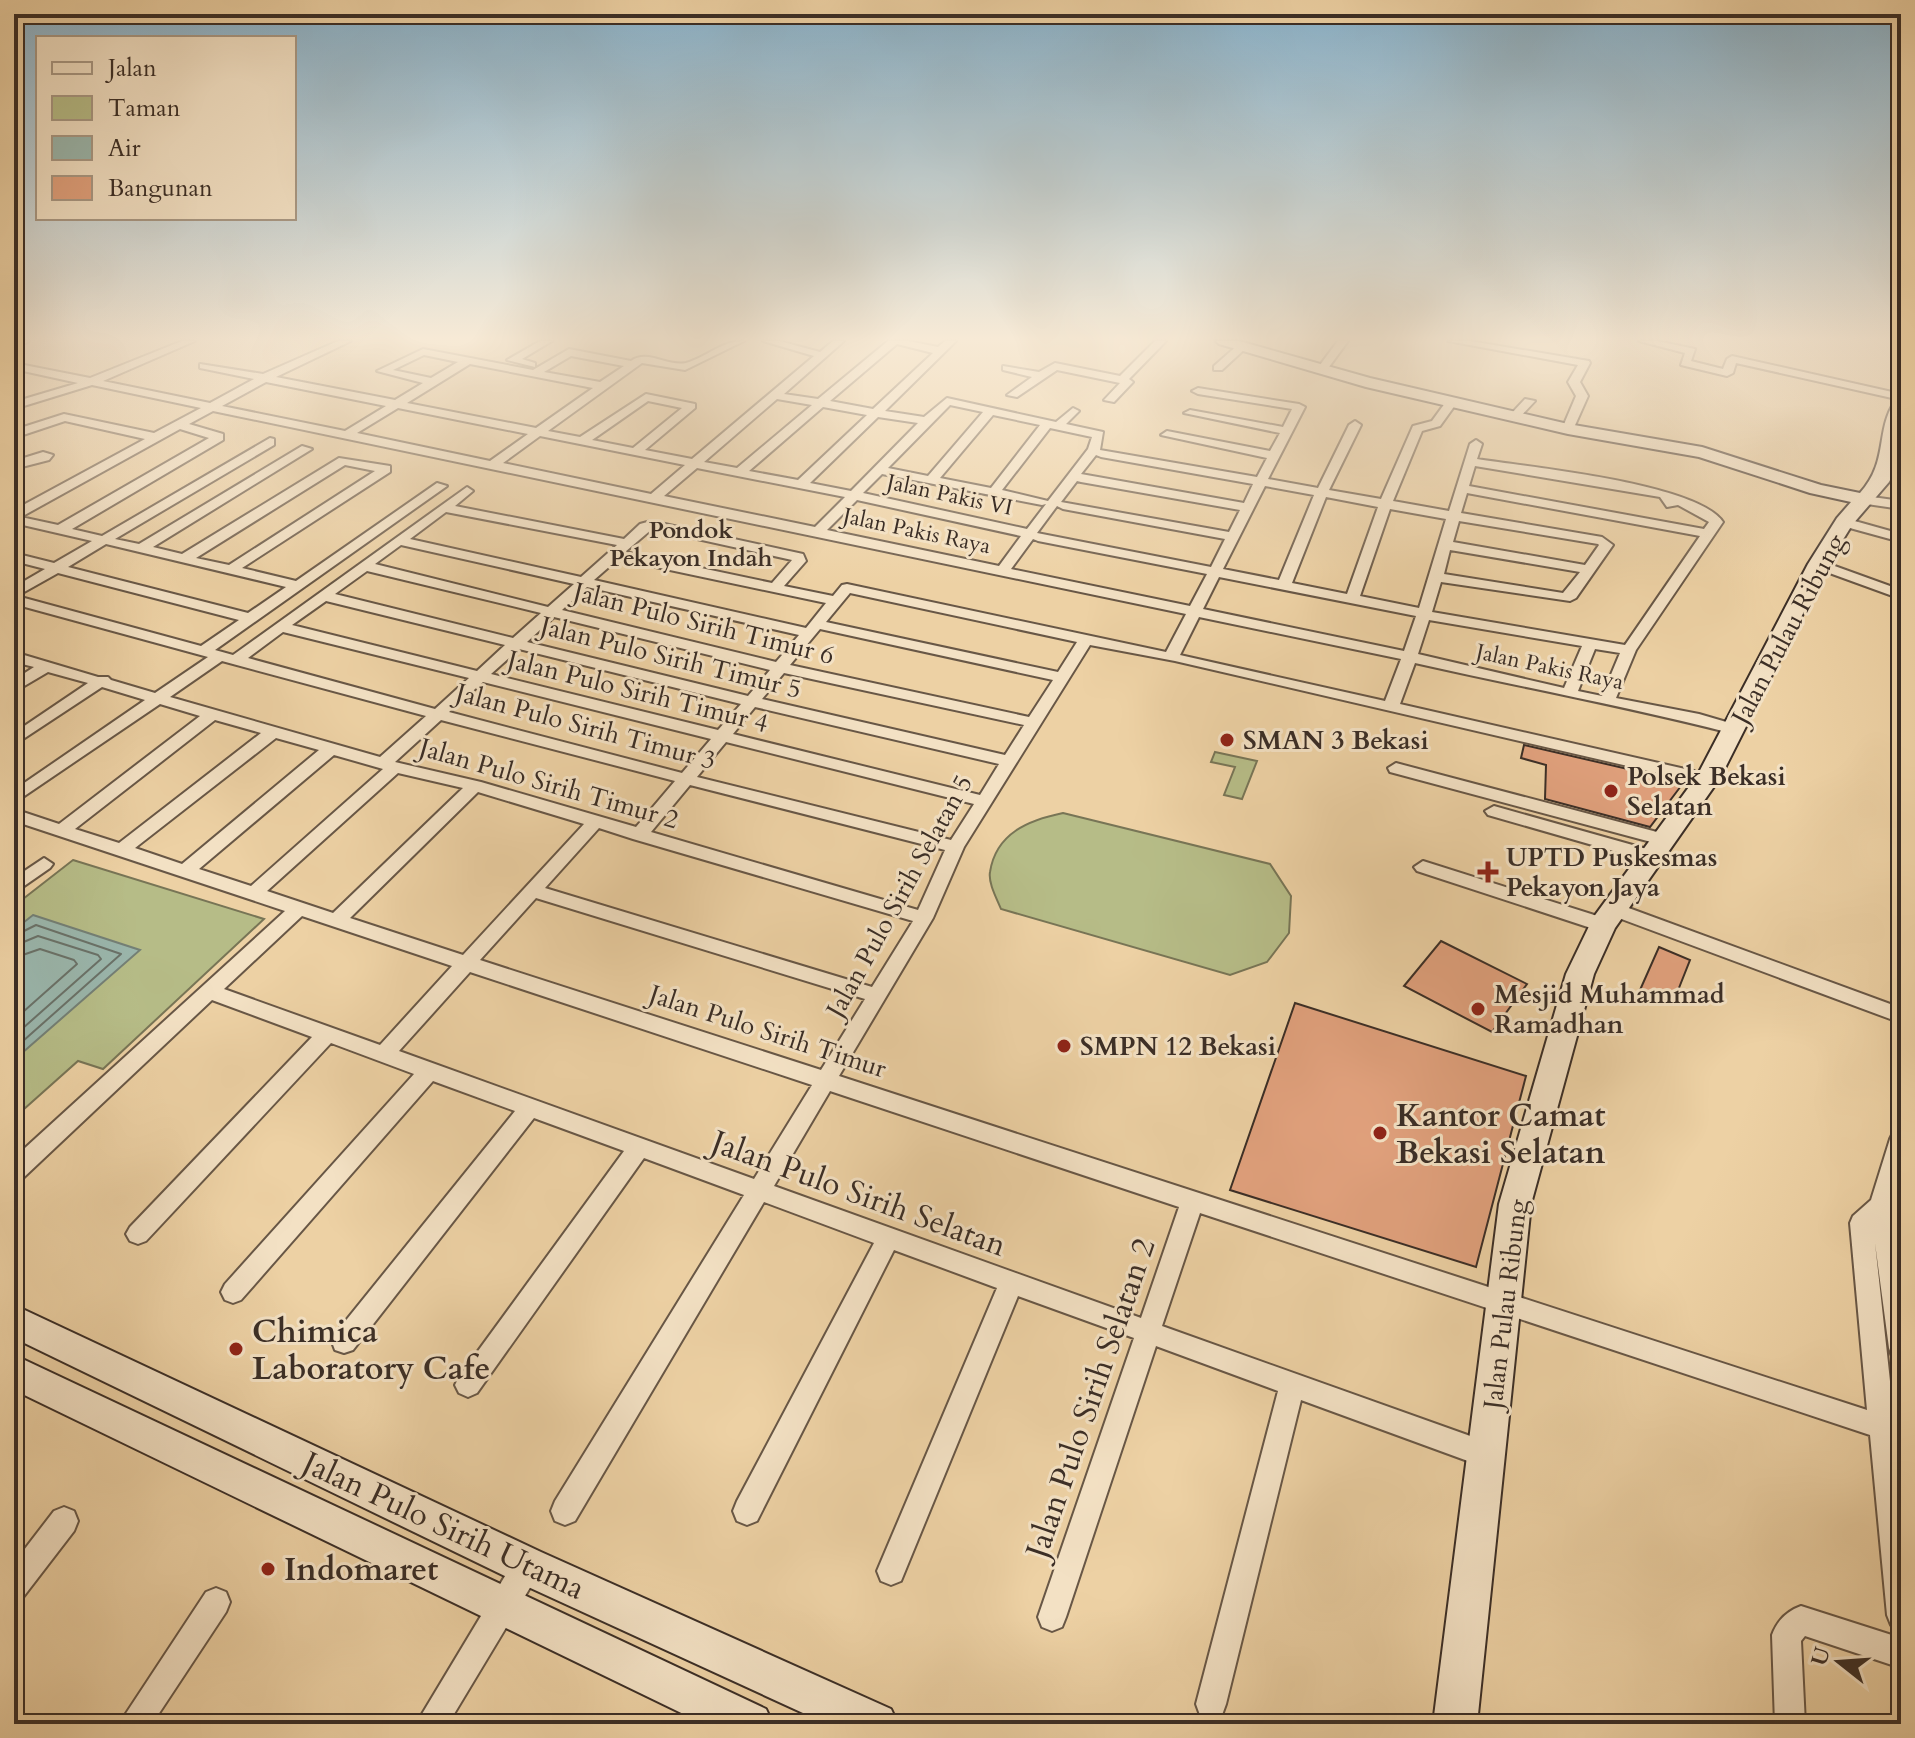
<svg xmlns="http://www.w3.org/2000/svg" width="1915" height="1738" font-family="Cardo,serif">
<rect width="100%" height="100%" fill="#edd1a4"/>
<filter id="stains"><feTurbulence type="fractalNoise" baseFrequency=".0025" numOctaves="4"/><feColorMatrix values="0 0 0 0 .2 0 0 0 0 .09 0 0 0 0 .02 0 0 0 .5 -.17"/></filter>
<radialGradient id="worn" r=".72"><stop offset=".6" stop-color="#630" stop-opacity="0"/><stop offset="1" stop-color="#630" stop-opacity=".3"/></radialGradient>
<path fill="#b6bc87" stroke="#787556" stroke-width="2" d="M1215,752L1257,761L1242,799L1224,795L1235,767L1211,762Z
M1063,813L1270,864L1291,896L1289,933L1267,962L1230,975L1001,909C997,899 988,883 990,872C996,833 1029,820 1063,813Z
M73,860L264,919L103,1069L78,1061L14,1118V906Z"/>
<path fill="#9ab6ac" stroke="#748076" stroke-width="2" d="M33,915L140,950L14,1060V930Z"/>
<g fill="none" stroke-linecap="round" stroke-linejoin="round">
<path stroke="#6a7269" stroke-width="2" d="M14,936L36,925L121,954L14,1049
M14,946L38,936L98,955L101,959L14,1036
M14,958L40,949L74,960L77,964L14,1020"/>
</g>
<path fill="#e1a17d" stroke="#3b2e26" stroke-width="2" d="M1524,745L1684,782L1650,827L1545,799L1546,765L1521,758Z
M1441,941L1527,984L1492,1032L1404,986Z
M1659,947L1690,960L1673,1003L1640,990Z
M1295,1003L1526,1076L1476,1267L1230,1190Z"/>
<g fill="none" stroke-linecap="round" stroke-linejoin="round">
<g stroke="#685746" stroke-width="4">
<path id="street" d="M16,341H29L14,349Z
M182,341H195L103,381L210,403L254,379L200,368V364L263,374L338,341H351L276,377L395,400L423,383L377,371L423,349L533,370L569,349L631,361C647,349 668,367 686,363C707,357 721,341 744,341L685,370L642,363L548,431L580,437L646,394L695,404V408L645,450L692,459L814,356L763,341H779L820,352L833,341H844L784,394L818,399L888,341H908L938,347L945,341H956L885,411L924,417L947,398L1056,422L1073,408L1079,411L1066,424L1103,432L1100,450L1257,477L1267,458L1161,435L1167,431L1270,451L1280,433L1184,413L1190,410L1283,427L1292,409L1198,394L1192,391L1198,388L1299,404L1305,407L1268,479L1318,488L1349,425L1355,421L1361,425L1329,490L1381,499L1413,426L1432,421L1448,399L1452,398L1458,401L1440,426L1422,431L1393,501L1449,511L1470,444L1476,440L1482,444L1477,459C1527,467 1697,483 1723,522L1636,650L1616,698L1699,714L1740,726L1742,729L1740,732L1734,734C1629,707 1521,687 1415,663L1400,704L1694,771L1696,775L1688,780L1175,661L1090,645L964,847L933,918L839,1076L1867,1410L1850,1223L1853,1216L1871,1200L1890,1139L1893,1133L1901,1130V1176L1892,1205L1901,1264V1359L1892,1356L1889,1348L1875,1243L1894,1418L1901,1420V1446L1897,1444L1901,1484V1629L1891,1625L1887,1615L1870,1435L1200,1213L1162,1326L1487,1442L1496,1446L1500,1455L1496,1464L1487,1468L1301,1400L1226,1704L1222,1715L1211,1719L1200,1715L1196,1704L1278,1391L1156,1346L1066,1617L1062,1627L1052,1631L1042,1627L1038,1617L1134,1338L1018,1296L901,1581L891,1585L881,1581L877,1571L997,1288L894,1250L757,1521L747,1525L737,1521L733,1511L737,1501L874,1243L764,1202L575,1521L565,1525L555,1521L551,1511L555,1501L744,1195L644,1158L477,1393L468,1397L459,1393L455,1385L459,1377L624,1151L534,1118L353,1350L344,1353L335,1350L332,1342L335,1334L515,1111L433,1081L241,1300L233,1303L225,1300L221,1292L225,1284L414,1074L331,1043L146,1241L138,1244L130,1241L126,1234L130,1227L312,1037L212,1000L22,1179L14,1181V1158L285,911L14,821V809L59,824L200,716L160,704L14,803V790L145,700L102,687L14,745V733L88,683L48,672L14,692V680L34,667L14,662V652L98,677H108L111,680L155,693L208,657L14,604V587L45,569L14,561V553L54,563L92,541L14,523V510L145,439L65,421L14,438V430L64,414L154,433L201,408L92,385L14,409V402L78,383L14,369V363L90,378ZM897,344L933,353L873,409L830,401ZM424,355L458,362L431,378L393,370ZM571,356L624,366L600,382L544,372ZM470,364L593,388L536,428L407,403ZM266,382L386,406L345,431L222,406ZM777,399L812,405L737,468L704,462ZM648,401L682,408L633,448L592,440ZM950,405L983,412L928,476L888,468ZM823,407L867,415L798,480L749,471ZM398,408L528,434L490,461L357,433ZM213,411L1186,614L1166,652L847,584L842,585L833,596L784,586L806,561L803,554L651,521L640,524L624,539L455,506L473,491L467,487L233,655L215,650L447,486L437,483L296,581L242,568L390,472V466L339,458L182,554L153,547L312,449L302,446L139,544L115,539L274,445V439L270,438L102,536L72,529L223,440V434L189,424ZM993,415L1040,425L991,488L940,478ZM878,417L918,423L851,491L810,483ZM1050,428L1092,437L1088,449L1048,501L1002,490ZM180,429L209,438L58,525L21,517ZM540,436L685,465L651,494L503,463ZM1096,455L1101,457L1253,484L1244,503L1081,474ZM345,465L375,471L229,565L196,558ZM1475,466L1660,497L1667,507L1678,505L1709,522L1704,529L1469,486ZM697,468L845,497L815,527L664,496ZM882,474L1042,505L1046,504L1027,529L863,493ZM1077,481L1081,482L1240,510L1229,532L1061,502ZM1265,486L1314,495L1279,580L1223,569ZM1467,493L1700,536L1625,645L1432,612L1441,582L1570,601L1576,598L1613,545L1602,537L1461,513ZM1326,497L1378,507L1347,594L1292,583ZM857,500L1021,536L999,566L827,530ZM1057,506L1063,509L1225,539L1211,567L1037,533ZM1390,509L1446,519L1419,608L1360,596ZM446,512L617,545L581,577L410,539ZM1459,521L1598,544L1599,545L1585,565L1453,542ZM652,529L792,560L772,583L625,552ZM1033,539L1038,541L1207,574L1190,606L1011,569ZM106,544L286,587L248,613L68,567ZM401,545L574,584L548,607L375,564ZM1450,550L1580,572L1563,593L1444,574ZM618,559L826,603L806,628L594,580ZM367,571L541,613L513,638L335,594ZM58,573L239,620L201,646L17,596ZM1219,577L1416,616L1404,651L1203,609ZM587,587L799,635L776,662L562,610ZM850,593L1077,642L1058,672L826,622ZM326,601L505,645L477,671L292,625ZM554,617L770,670L748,696L527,642ZM1199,617L1401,659L1385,701L1180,655ZM1429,620L1582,646L1564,688L1418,654ZM820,629L1053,680L1029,717L790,665ZM283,632L469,678L435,709L248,658ZM519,649L741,704L718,730L491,674ZM1595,649L1620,653L1602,696L1578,691ZM222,661L426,716L380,757L170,697ZM784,673L1024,725L1005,755L762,699ZM483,682L711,739L682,773L449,712ZM755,707L999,764L980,795L733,734ZM215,720L261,733L119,843L75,829ZM441,720L675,781L636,827L481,782L395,762ZM276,738L319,750L182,864L135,848ZM726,742L974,804L951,840L697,777ZM334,755L383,769L251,886L199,869ZM398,773L463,788L333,913L267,891ZM690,785L945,850L918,910L651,832ZM478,792L584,824L463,955L350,918ZM599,828L633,839L913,921L872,987L545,888ZM536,898L865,999L821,1070L480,960ZM302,916L452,966L380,1045L224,989ZM470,972L812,1085L754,1179L399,1051ZM830,1091L1179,1207L1141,1318L774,1186Z
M540,341H552L522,359L535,363V367L507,360Z
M1155,341H1166L1129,379L1133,382L1114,402L1104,400L1120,383L1057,370L1017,397L1007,395L1032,377L1003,370V366L1039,372L1055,363L1120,376Z
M1338,341H1348L1326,371H1318L1317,369Z
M1448,341H1470L1589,361L1590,363L1580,382L1588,396L1572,432L1562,429L1576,396L1568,382L1578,365Z
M1639,341H1657L1695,349L1691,361L1723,369L1727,359L1732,356L1901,394V400L1736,363L1733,373L1727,376L1681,365L1685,353Z
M1239,344L1248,346L1222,370H1214V366Z
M1525,399L1535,401L1519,418H1511V414Z
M43,452L53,455L49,460L14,469V461Z
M1865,496L1901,501V509L1860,503V497Z
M1844,518L1901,534V542L1839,525V519Z
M1818,560L1901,590V599L1813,567L1811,564Z
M1396,763L1672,836L1675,840L1666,846L1390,772L1388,768Z
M1494,806L1661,853L1664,857L1655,863L1488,815L1485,811Z
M44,858L53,864L50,868L14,893V878Z
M1423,861L1610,920L1612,925L1603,932L1417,871L1414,867Z
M1615,903L1901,1008V1023L1608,914L1606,909L1608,904Z
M64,1507L74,1511L78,1521L74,1531L24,1596L14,1600V1563L54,1511Z
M527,1552L537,1556L541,1566L537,1576L448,1724H416L517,1556Z
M216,1588L226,1592L230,1602L226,1612L152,1724H119L206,1592Z
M1801,1606L1901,1638V1668L1805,1636L1801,1641L1805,1724H1775L1772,1635C1777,1621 1787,1611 1801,1606Z"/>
</g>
<g stroke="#3b2e26" stroke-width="4">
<path id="secondary" d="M1216,341H1239L1370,378L1568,424L1702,447L1821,485L1860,493C1889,461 1875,431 1895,401L1901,400V437L1896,468L1889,482L1852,525L1828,564L1720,778L1615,928L1594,974L1531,1204L1477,1724H1433L1499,1204L1566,974L1593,918L1697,776L1808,564L1837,518L1851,502L1810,493L1699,457L1568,434L1366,387L1219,344Z
M14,1305L541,1552L891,1709L898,1724H827L513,1580L14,1338Z
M14,1355L766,1709L773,1724H704L14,1390Z"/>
</g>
<use href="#street" fill="#f3e1c4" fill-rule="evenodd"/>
<use href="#secondary" fill="#f3e1c4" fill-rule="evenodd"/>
</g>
<linearGradient id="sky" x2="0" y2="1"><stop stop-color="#89b5d0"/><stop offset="0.58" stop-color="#f7ead6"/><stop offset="1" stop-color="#f7ead6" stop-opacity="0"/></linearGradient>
<rect width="1915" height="584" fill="url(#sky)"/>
<g fill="#8f2418" stroke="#f3e1c4" stroke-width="3">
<circle cx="1227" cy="740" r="8"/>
<circle cx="1611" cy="791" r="8"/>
<path d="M1484 860h8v8h8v8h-8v8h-8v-8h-8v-8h8z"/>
<circle cx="1478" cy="1009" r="8"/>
<circle cx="1064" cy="1046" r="8"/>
<circle cx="1380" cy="1133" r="8"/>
<circle cx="236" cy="1349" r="8"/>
<circle cx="268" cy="1569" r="8"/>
</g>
<g text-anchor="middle" stroke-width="6" stroke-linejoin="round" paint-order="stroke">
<g font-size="22" fill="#3b2e26" stroke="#f3e1c4">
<text transform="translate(950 494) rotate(12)" y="8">Jalan Pakis VI</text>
<text transform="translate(917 530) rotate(12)" y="8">Jalan Pakis Raya</text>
<text transform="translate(1550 666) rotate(12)" y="8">Jalan Pakis Raya</text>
</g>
<g font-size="24" font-weight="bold" fill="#3b2e26" stroke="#f3e1c4">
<text x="691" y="538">Pondok<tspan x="691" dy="28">Pekayon Indah</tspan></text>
</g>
<g font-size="26" fill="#3b2e26" stroke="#f3e1c4">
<text transform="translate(704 623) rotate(14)" y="9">Jalan Pulo Sirih Timur 6</text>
<text transform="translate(1788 629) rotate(-62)" y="9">Jalan Pulau Ribung</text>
<text transform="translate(671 657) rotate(14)" y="9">Jalan Pulo Sirih Timur 5</text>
<text transform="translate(638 691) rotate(14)" y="9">Jalan Pulo Sirih Timur 4</text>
<text transform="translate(586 726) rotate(15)" y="9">Jalan Pulo Sirih Timur 3</text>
<text transform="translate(549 783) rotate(16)" y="9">Jalan Pulo Sirih Timur 2</text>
<text transform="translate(899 896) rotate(-61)" y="9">Jalan Pulo Sirih Selatan 5</text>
<text transform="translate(768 1031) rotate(18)" y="9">Jalan Pulo Sirih Timur</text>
<text transform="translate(1505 1304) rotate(-83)" y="9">Jalan Pulau Ribung</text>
</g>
<g font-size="26" font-weight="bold" fill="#3b2e26" stroke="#f3e1c4" text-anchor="start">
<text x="1243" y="749">SMAN 3 Bekasi</text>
<text x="1627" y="785">Polsek Bekasi<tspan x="1627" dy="30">Selatan</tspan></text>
<text x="1506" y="866">UPTD Puskesmas<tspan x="1506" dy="30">Pekayon Jaya</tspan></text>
<text x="1494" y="1003">Mesjid Muhammad<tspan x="1494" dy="30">Ramadhan</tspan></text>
<text x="1080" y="1055">SMPN 12 Bekasi</text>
</g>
<g font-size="32" font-weight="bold" fill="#3b2e26" stroke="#f3e1c4" text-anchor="start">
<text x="1396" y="1126">Kantor Camat<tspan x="1396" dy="37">Bekasi Selatan</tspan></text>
<text x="252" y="1342">Chimica<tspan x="252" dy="37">Laboratory Cafe</tspan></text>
<text x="284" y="1580">Indomaret</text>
</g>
<g font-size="32" fill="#3b2e26" stroke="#f3e1c4">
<text transform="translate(859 1193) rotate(20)" y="11">Jalan Pulo Sirih Selatan</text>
<text transform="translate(1090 1398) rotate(-71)" y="11">Jalan Pulo Sirih Selatan 2</text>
<text transform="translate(444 1525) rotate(25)" y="11">Jalan Pulo Sirih Utama</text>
</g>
</g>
<rect width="1915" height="1738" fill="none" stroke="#edd1a4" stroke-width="48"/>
<rect x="16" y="16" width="1883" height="1706" fill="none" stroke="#3b2e26" stroke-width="4"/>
<rect x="24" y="24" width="1867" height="1690" fill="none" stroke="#3b2e26" stroke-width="2"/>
<rect x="36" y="36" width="260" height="184" fill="#f3e1c4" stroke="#a99985" stroke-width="2"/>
<rect x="52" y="62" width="40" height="12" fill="#f3e1c4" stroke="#a99985" stroke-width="2"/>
<text x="108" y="76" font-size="24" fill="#3b2e26">Jalan</text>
<rect x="52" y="96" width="40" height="24" fill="#b6bc87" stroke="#a99985" stroke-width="2"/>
<text x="108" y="116" font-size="24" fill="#3b2e26">Taman</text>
<rect x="52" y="136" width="40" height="24" fill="#9ab6ac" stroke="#a99985" stroke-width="2"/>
<text x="108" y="156" font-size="24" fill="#3b2e26">Air</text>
<rect x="52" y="176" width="40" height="24" fill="#e1a17d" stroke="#a99985" stroke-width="2"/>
<text x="108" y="196" font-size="24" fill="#3b2e26">Bangunan</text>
<g transform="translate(1839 1662) rotate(287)" stroke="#f3e1c4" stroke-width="6" paint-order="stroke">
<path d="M0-6L14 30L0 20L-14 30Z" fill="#3b2e26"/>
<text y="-12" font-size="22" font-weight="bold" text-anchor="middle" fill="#3b2e26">U</text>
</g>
<rect width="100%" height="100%" filter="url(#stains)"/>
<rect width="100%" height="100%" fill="url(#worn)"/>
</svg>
